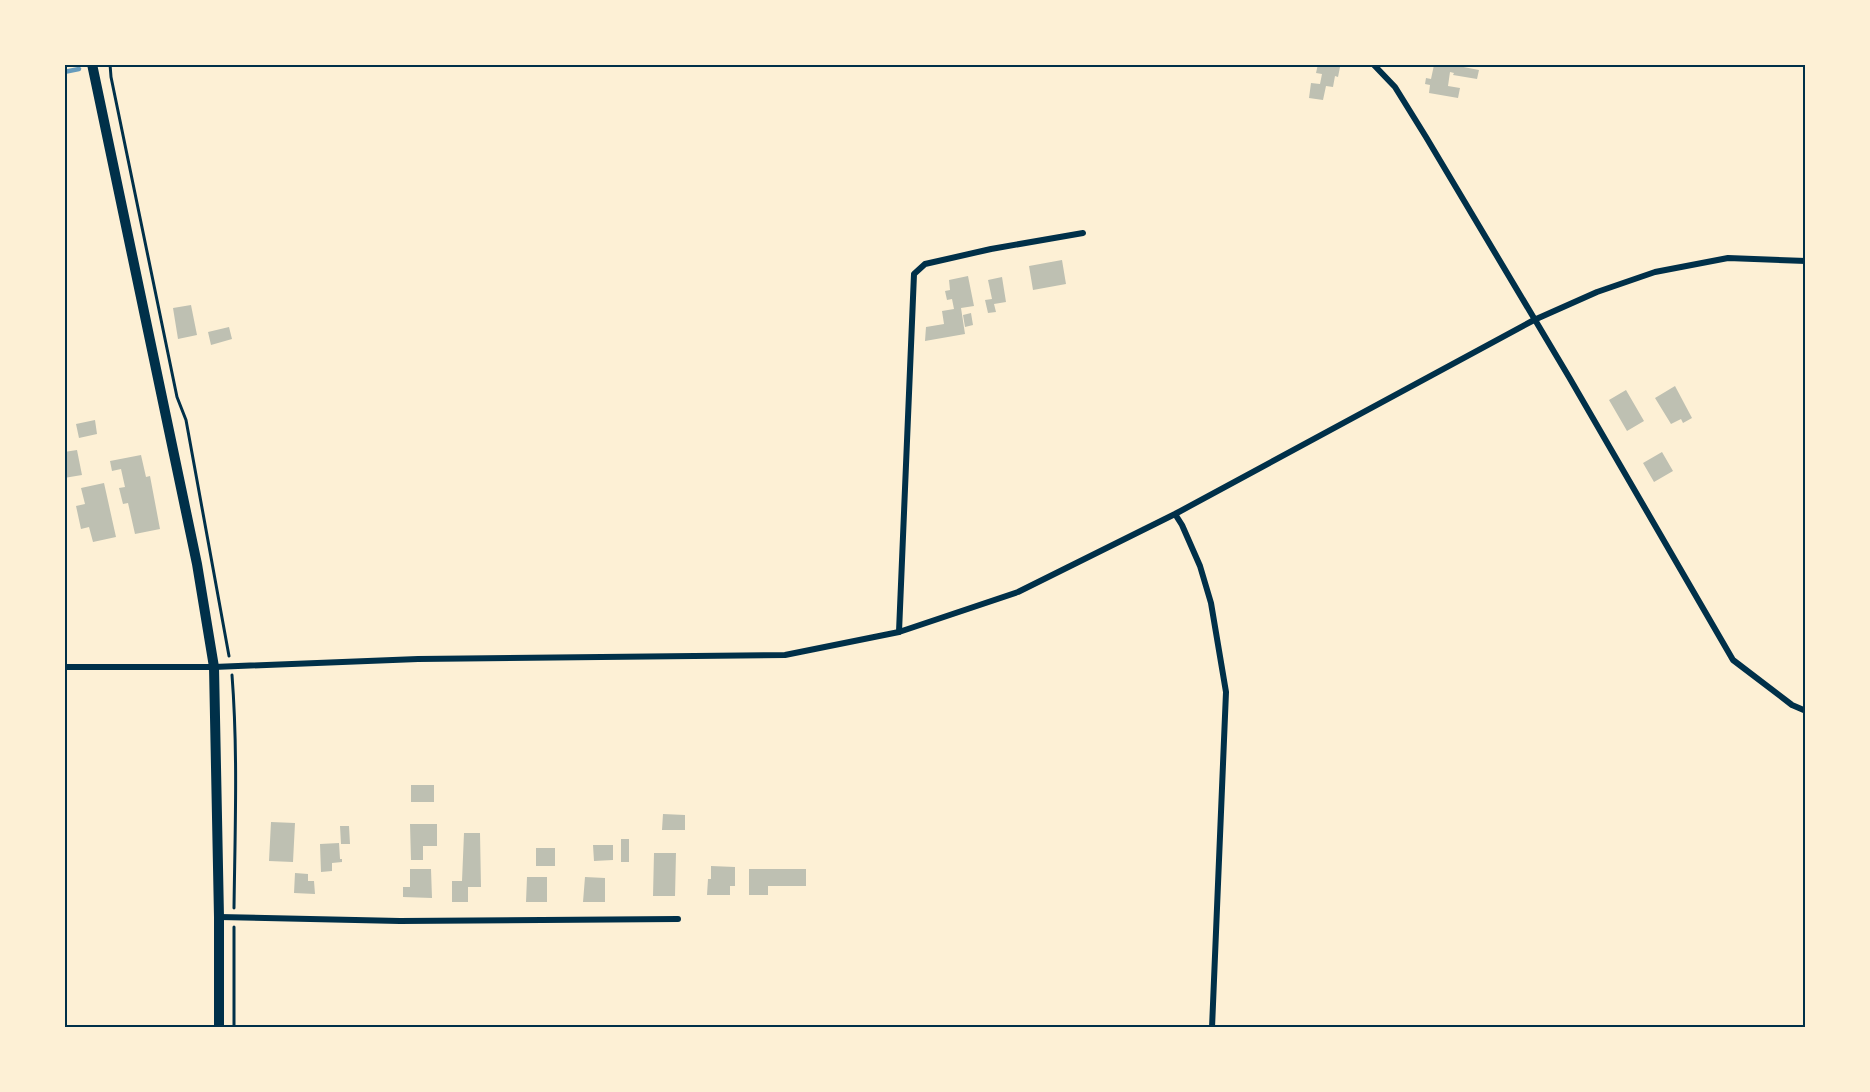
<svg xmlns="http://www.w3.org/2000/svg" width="1870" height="1092" font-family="Figtree,sans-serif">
<rect width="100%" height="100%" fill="#fdf0d5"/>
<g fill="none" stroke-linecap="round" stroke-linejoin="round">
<path stroke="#669bbc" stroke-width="4.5" d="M64,72L79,69"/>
</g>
<path fill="#bec0b2" d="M1318,64H1334L1340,67L1338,77L1335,76L1333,87L1326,86L1323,100L1309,98L1311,83L1320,84L1322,74L1316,73Z
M1448,64L1479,70L1477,79L1453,75L1454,73L1450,72L1448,86L1460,88L1458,98L1429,93L1430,85L1425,84L1426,78L1431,79L1434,65L1447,67Z
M1062,260L1066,284L1033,290L1029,266Z
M968,276L974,306L961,308L965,334L925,341L926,327L944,324L942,311L954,309L952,299L947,300L945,291L950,290L949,280Z
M1002,277L1006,302L994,304L996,312L988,313L985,300L992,299L988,280Z
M191,305L197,335L178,339L173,308Z
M971,313L973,325L965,327L963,315Z
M229,327L232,339L211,345L208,332Z
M1675,386L1692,418L1683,423L1681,419L1671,424L1655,398Z
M1626,390L1644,421L1627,431L1609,400Z
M95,420L97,434L79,438L76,424Z
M77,450L82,475L64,478V452Z
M1662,452L1673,471L1654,482L1643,463Z
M141,455L146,477L150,476L160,529L135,534L128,503L123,504L119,488L125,487L121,469L112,471L110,461Z
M104,483L116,537L93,542L89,527L81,529L76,506L85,504L81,488Z
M411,785H434V802H411Z
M663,814L685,815V830H662Z
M271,822L295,823L293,862L269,861Z
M410,824H437V846H423V860H411Z
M340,826H349L350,844H341Z
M464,833H480L481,887H468V902H452V881H462Z
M621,839H629V862H621Z
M339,843L340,859H342V862L332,863V871L321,872L320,844Z
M593,845H613V860L594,861Z
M536,848H555V866H536Z
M654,853H676L675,896H653Z
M711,866L735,867V886H730V895H707L708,879H711Z
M410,869H431L432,898L403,897V887H410Z
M749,869H806V886H768V895H749Z
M295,873L308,874V881H314L315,894L294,893Z
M527,877H547V902H526Z
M585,877L605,878V902H583Z"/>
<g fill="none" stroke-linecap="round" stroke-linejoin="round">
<path stroke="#003049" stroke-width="3" d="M110,64L111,77L177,397L186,420L229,656
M232,675C238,752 235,831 234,908
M234,1028V927"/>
<path stroke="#003049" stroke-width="6" d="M1373,64L1395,87L1426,137L1569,377L1733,660L1792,705L1806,711
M1175,514L1182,525L1200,566L1211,603L1226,692L1212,1028
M899,632L914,274L925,264L991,249L1083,233
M64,667H214L418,659L785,655L899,632L1018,592L1175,514L1534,320L1597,292L1655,272L1728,258L1806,261
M219,917L400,921L678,919"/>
<path stroke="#003049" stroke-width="10" d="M92,64L197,564L214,667L219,917V1028"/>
</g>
<rect width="1870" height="1092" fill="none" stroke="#fdf0d5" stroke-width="132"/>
<rect x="66" y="66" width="1738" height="960" fill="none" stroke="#003049" stroke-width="2"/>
</svg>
